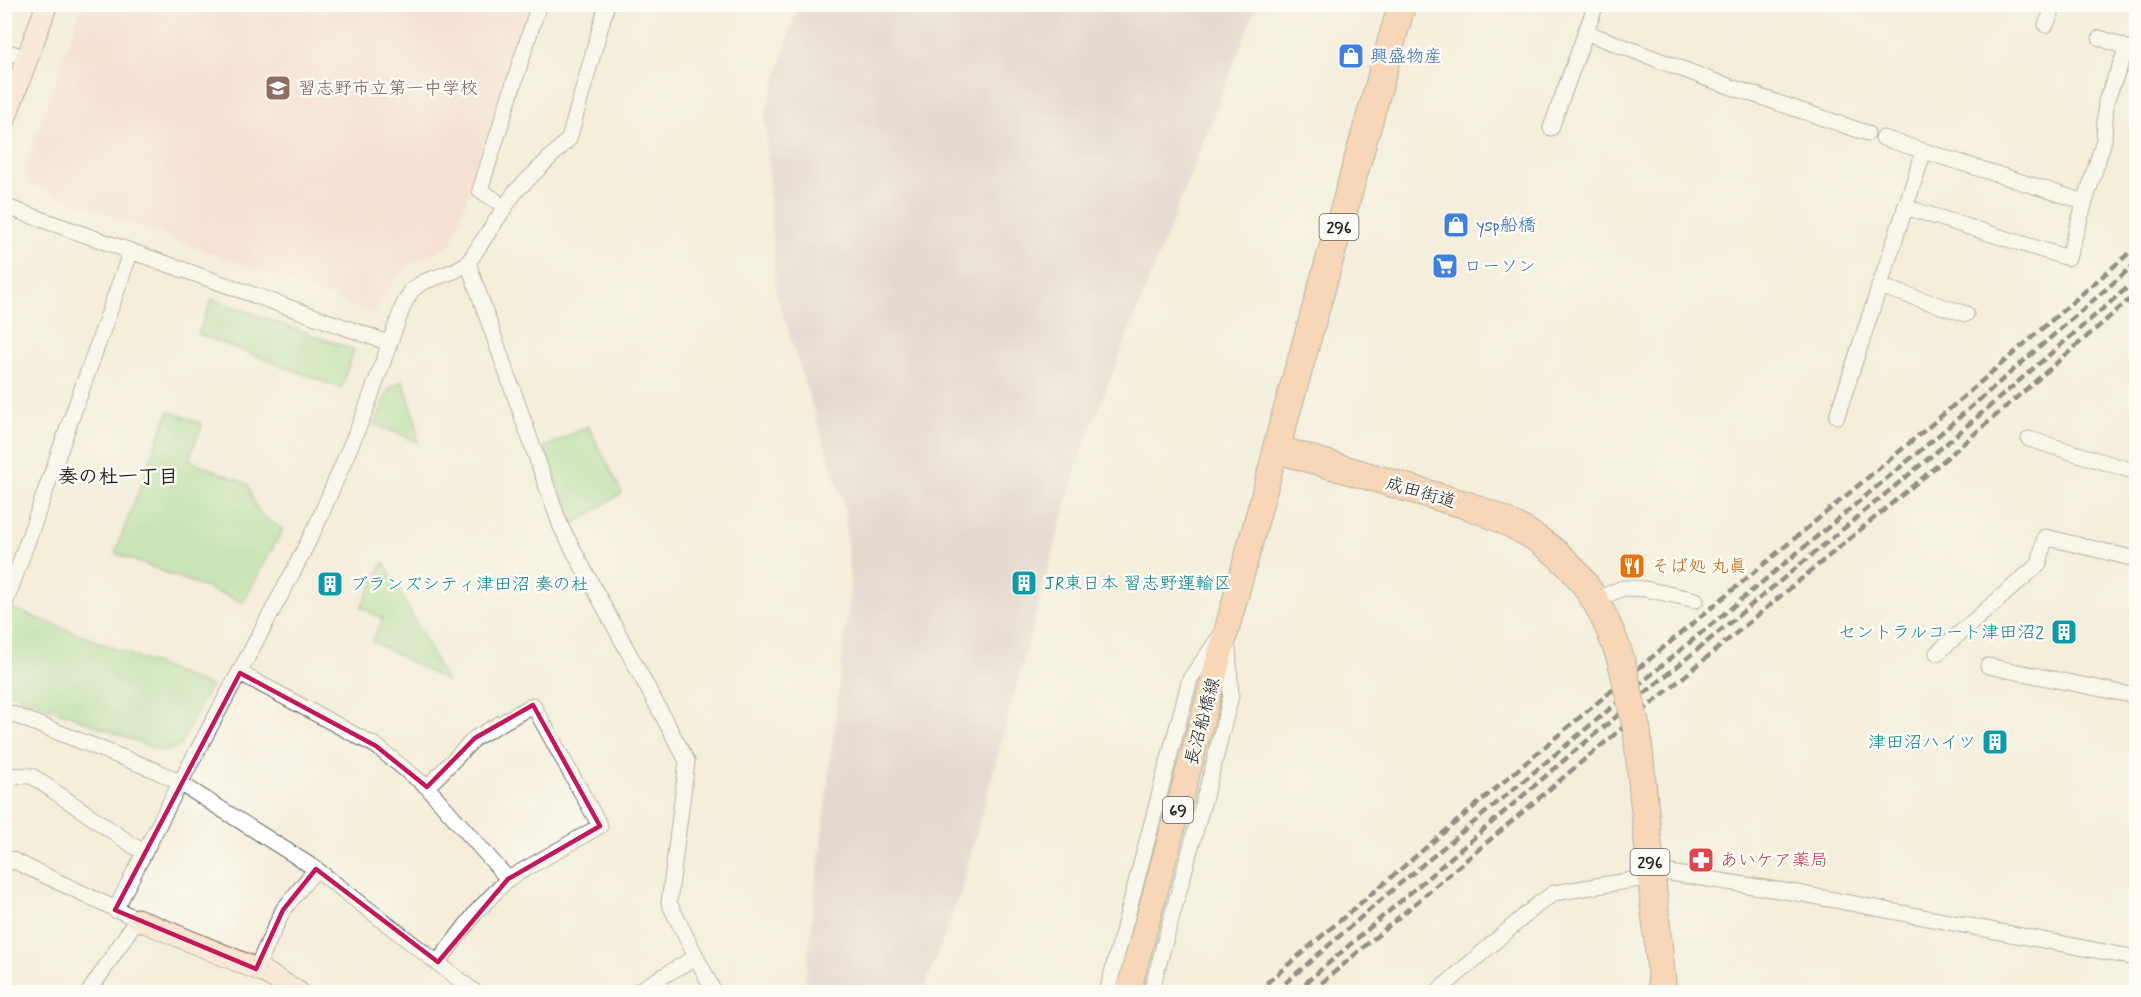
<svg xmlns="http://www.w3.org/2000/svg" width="2141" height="997" font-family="Mynerve,'Klee One',sans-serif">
<rect width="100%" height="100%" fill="#fdfcf7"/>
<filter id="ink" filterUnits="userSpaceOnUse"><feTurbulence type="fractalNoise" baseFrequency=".0167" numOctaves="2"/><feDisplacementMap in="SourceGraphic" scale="12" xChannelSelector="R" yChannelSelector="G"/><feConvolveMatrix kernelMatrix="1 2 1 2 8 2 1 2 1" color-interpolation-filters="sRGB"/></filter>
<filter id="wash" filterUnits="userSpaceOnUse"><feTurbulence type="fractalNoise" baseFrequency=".008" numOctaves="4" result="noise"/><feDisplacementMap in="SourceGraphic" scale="24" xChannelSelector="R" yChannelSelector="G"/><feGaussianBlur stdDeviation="1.35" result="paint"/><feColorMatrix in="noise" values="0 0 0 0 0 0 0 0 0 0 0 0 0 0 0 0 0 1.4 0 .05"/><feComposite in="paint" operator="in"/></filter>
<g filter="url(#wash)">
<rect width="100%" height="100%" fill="#f4eedb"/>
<path fill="#f7d0ca" d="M82,5V4L529,5L452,244L413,263L400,274L389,288L376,315L31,185L24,171Z"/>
<path fill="#d2bec2" d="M798,5H1257L1077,464L960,894L923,992H804L850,590L845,509L776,293L765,116Z"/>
<path fill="#9ad88d" stroke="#5b7a54" stroke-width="1.5" d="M212,299L354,350L341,388L198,334Z
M403,380L416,422L418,442L375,424L389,389Z
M169,411L202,424L189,460L248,484C255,512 259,515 283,529L243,602L115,553Z
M588,426L622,493L572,525L544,448Z
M384,562L446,681L372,641L383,619L361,607Z
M12,608L210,686L180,746L163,752L5,690L4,627Z"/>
</g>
<g filter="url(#ink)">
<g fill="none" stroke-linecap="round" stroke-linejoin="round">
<g stroke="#68665f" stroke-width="17">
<path id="street" d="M2046,25L2055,4
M1585,32L1711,80L1867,133
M2100,38L2136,51
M4,51L28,58
M1551,128L1596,4
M1883,138L2085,202L2104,140L2106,101L2127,48
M495,200L480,190L539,4
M4,206L389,343
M1905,207L2068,258L2085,202
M468,263L561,527L687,761L669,903L714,992
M1879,286L1966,314
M1837,416L1924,151
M2029,439L2136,472
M1595,600L1623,588L1645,589L1696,600
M4,607L131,251
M1937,653L2039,564L2045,537L2136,559
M1988,666L2136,696
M240,673L376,746L427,787L508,879
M4,711L157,771L180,783L316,869L475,992
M4,775L32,776L144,853
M427,787L475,738L533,705L600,826L508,879L477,911L438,962
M4,867L10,859L137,919L89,992
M1651,870L1803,894L2136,958
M115,910L180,783L293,572L318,522L365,412L403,306L412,290L423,282L454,271L468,263L515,192L569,139L607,4
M256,969L283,910L316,869
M4,988L11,992
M636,992L696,957
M1107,992L1190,679L1218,639
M1151,992L1213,767L1231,696L1228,648
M1437,992L1537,905L1554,893L1651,877"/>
</g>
<g stroke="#68665f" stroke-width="23">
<path id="secondary" d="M4,122L47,4
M137,919L264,972L298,992"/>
</g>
<g stroke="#68665f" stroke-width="26">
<path id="primary" d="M1128,992L1276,449"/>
</g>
<g stroke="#68665f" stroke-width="29">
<path id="highway" d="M1402,4L1276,449L1469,506C1557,539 1593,575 1622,663
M1637,731L1663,992"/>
</g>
<use href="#street" stroke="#fff" stroke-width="15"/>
<use href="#secondary" stroke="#fde4d1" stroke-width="21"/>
<use href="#primary" stroke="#fbbb8c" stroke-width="24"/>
<use href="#highway" stroke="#fbbb8c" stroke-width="27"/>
<path stroke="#1c1c1c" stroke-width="4.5" stroke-dasharray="9 4.5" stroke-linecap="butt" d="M1256,992L1562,732L1931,425L2136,247
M1275,992L1396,887L1940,434L2136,263
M1295,992L1576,750L1947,443L2136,280
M1311,992L1585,759L1956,450L2136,294"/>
<g stroke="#68665f" stroke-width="29" stroke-linecap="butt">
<path id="highway-bridge" d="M1622,663L1637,731"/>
</g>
<use href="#highway-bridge" stroke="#fbbb8c" stroke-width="27"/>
</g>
</g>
<path d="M0 0H2141V997H0ZM240,673L376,746L427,787L475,738L533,705L600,826L508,879L438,962L316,869L283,910L256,969L115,910Z" fill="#f4eedb" fill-opacity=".55" fill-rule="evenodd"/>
<path fill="none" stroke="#c2185b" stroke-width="4.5" stroke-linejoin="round" d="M240,673L376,746L427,787L475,738L533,705L600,826L508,879L438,962L316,869L283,910L256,969L115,910Z"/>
<defs>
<g id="shop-square" transform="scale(1.35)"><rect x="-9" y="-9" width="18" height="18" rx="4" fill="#3f7fe0" stroke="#fdfcf7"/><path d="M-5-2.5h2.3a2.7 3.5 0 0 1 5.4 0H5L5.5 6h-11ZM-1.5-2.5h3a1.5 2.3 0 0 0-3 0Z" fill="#fff"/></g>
<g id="school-square" transform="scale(1.35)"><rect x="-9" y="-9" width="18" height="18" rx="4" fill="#8d6e63" stroke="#fdfcf7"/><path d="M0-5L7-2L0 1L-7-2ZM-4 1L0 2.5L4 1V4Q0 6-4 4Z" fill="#fff"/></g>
<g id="supermarket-square" transform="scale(1.35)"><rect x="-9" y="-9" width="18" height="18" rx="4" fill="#3f7fe0" stroke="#fdfcf7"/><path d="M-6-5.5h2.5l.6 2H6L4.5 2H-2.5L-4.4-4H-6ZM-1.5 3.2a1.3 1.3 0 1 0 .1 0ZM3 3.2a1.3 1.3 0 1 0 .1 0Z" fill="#fff"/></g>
<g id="restaurant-square" transform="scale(1.35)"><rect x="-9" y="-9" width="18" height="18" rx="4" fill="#e8710a" stroke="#fdfcf7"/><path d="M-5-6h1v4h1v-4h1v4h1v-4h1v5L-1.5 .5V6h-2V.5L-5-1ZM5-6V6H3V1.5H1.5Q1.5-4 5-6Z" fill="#fff"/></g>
<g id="building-square" transform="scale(1.35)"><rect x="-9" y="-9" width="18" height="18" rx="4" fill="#0f9aa8" stroke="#fdfcf7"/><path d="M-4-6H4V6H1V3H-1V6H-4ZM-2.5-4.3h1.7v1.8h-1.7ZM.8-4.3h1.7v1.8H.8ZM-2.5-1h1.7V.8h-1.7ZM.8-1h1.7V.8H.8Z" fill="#fff"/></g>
<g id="pharmacy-square" transform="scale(1.35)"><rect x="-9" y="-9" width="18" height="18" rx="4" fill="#e0444e" stroke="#fdfcf7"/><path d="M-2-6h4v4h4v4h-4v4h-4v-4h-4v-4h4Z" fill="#fff"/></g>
</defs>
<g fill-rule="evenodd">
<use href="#shop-square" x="1351" y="56"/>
<use href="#school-square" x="278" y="88"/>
<use href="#shop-square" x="1456" y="225"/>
<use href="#supermarket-square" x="1445" y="266"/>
<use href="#restaurant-square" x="1632" y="566"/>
<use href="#building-square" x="1024" y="583"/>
<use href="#building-square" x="330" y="584"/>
<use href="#building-square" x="2064" y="632"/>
<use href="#building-square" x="1995" y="742"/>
<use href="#pharmacy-square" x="1701" y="860"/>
</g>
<g text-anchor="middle" stroke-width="5" stroke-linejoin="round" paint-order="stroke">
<g fill="#fdfcf7" stroke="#605f5e" stroke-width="1.5">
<rect x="1319.5" y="214" width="39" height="26" rx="4.5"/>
<rect x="1163" y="797" width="30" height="26" rx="4.5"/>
<rect x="1630.5" y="849" width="39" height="26" rx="4.5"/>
</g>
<g font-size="16" font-weight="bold" fill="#1c1c1c">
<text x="1339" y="233">296</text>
<text x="1178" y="816">69</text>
<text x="1650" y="868">296</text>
</g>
<g font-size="18" fill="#366cbe" stroke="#fdfcf7" text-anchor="start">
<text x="1370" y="62">興盛物産</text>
<text x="1476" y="231">ysp船橋</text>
<text x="1464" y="272">ローソン</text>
</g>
<g font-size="18" fill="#785e54" stroke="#fdfcf7" text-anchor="start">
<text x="298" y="94">習志野市立第一中学校</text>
</g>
<g font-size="18" fill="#1c1c1c" stroke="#fdfcf7">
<text transform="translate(1421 492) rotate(16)" y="6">成田街道</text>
<text transform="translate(1202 721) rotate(-75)" y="6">長沼船橋線</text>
</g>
<g font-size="18" fill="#c56008" stroke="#fdfcf7" text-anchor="start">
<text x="1652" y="572">そば処 丸眞</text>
</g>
<g font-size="18" fill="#0d838f" stroke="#fdfcf7" text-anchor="start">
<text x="1044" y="589">JR東日本 習志野運輸区</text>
<text x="350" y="590">ブランズシティ津田沼 奏の杜</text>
<text x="2044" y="638" text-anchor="end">セントラルコート津田沼2</text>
<text x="1976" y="748" text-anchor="end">津田沼ハイツ</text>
</g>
<g font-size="18" fill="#be3a42" stroke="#fdfcf7" text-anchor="start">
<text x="1720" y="866">あいケア薬局</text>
</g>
<g font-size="20" font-weight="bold" fill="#1c1c1c" stroke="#fdfcf7">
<text x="118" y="483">奏の杜一丁目</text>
</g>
</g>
<rect width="2141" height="997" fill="none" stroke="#fdfcf7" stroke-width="24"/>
</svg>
